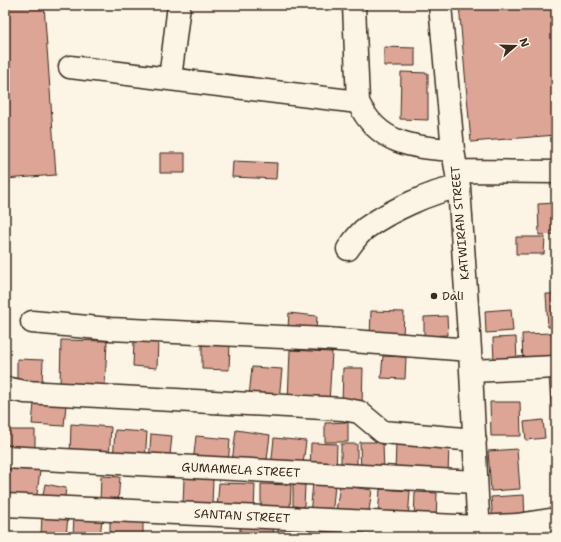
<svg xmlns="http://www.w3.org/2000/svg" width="561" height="542" font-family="'Shantell Sans',sans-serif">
<rect width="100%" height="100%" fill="#fcf5e5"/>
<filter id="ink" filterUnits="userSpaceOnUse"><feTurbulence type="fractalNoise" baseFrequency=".025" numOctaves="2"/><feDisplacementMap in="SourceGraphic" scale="8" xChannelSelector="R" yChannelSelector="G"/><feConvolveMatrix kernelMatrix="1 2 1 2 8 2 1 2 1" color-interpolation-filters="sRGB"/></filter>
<g filter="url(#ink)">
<path fill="#dca595" stroke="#3b2a1e" d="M5,5H44L56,175L5,179Z
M459,5H556V135L471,142Z
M384,47L415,48V66H384Z
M401,72L428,73V120L400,119Z
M160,153H185V173H160Z
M233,161L277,163L276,179L232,177Z
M556,203V234L539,235L538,204Z
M516,237H545L544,254H516Z
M546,294H556V327H548Z
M511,309L513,331L486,333L485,311Z
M371,311L404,312L403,338L370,337Z
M289,313L317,316L316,330L288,328Z
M447,316L448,335L424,336V317Z
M553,333L554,365L523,366L522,334Z
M516,337L517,362L494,363L493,338Z
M61,340L107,341L105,388L60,386Z
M134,340H158L157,368L133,366Z
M202,341L230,342L229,370L202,369Z
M290,350L332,352L329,403L288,401Z
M383,356L406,357L405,379L381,378Z
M17,359L43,360L42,384L17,383Z
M252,367L282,369L279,400L249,397Z
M343,368H363L362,405H342Z
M549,376H556V405H551Z
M490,402H520L521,436H491Z
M34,403L66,405L64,426L32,424Z
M543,420L545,438L526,440L524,422Z
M348,422V442H325V423Z
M71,424L111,427L109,460L70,457Z
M5,430H35V452H5Z
M115,430L147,432L145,462L113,460Z
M236,430L270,435L266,467L232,462Z
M151,434L172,436L169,465L149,463Z
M196,436L230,439L228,467L193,463Z
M274,438L306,441L302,472L271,468Z
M396,441L449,442L448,476L395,474Z
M360,442H383L384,474H361Z
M311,443L337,444L336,473L310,472Z
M341,444H357V471H341Z
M517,449L520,489L491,491L488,451Z
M6,465L40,470L36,503L5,499Z
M101,476L120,477L118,503L100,502Z
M184,478L213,479L212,506L183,505Z
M313,482L335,485L332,517L310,515Z
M219,483L255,484L254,512L217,510Z
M45,484L66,488L64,504L42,500Z
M261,484L291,485L290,510H261Z
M293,484L305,485L304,507L293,506Z
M340,485L372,490L368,517L336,511Z
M380,489L410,491L408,520L378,518Z
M415,492L437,493L436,522L414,521Z
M524,495L525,522L493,523L491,497Z
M42,514L68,516L66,537H41Z
M74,516L102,519L100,537H73Z
M110,519H143V537H110Z
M240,522H274L273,537H240Z
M278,524L296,525L295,537H278Z
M299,525L333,526V537H299Z
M369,527L397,528V537H369Z
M556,527V537H523L522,530Z
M441,528V537H403V529Z"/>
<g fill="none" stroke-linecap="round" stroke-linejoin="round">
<g stroke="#3b2a1e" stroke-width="25">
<path id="minor" d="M354,5L358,102C378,144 411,147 453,150
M440,5L453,150L459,187L470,350L479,537
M70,67L358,102
M170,79L179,5
M457,171L556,172
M348,249C353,242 359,233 366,228C388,212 432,191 459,187
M32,322L110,329L326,339L470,350
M471,371L556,367
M5,388L25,392L343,409L359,412L383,432L475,440
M5,457L476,482
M5,505L478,527L517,525L556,519"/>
</g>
<use href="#minor" stroke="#fcf5e5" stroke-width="22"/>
</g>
</g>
<circle fill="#3b2a1e" stroke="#fcf5e5" stroke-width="1.5" cx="434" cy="296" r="4"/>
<g text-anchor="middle" stroke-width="3.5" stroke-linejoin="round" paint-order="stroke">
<g font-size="12" fill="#3b2a1e" stroke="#fcf5e5">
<text transform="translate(460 223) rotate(-95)" y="4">KATWIRAN STREET</text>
<text transform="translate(241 470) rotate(3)" y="4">GUMAMELA STREET</text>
<text transform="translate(242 516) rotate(3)" y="4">SANTAN STREET</text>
</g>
<g font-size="12" fill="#3b2a1e" stroke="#fcf5e5" text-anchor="start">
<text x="442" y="300">Dali</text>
</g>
</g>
<rect width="561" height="542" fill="none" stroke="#fcf5e5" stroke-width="20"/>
<rect x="10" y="10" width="541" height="522" fill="none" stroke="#3b2a1e" stroke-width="1.5" filter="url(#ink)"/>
<g transform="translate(515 46) rotate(70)" stroke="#fcf5e5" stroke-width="3" paint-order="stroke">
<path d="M0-3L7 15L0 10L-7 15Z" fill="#3b2a1e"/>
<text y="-6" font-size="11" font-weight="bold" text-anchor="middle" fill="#3b2a1e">N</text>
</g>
</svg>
